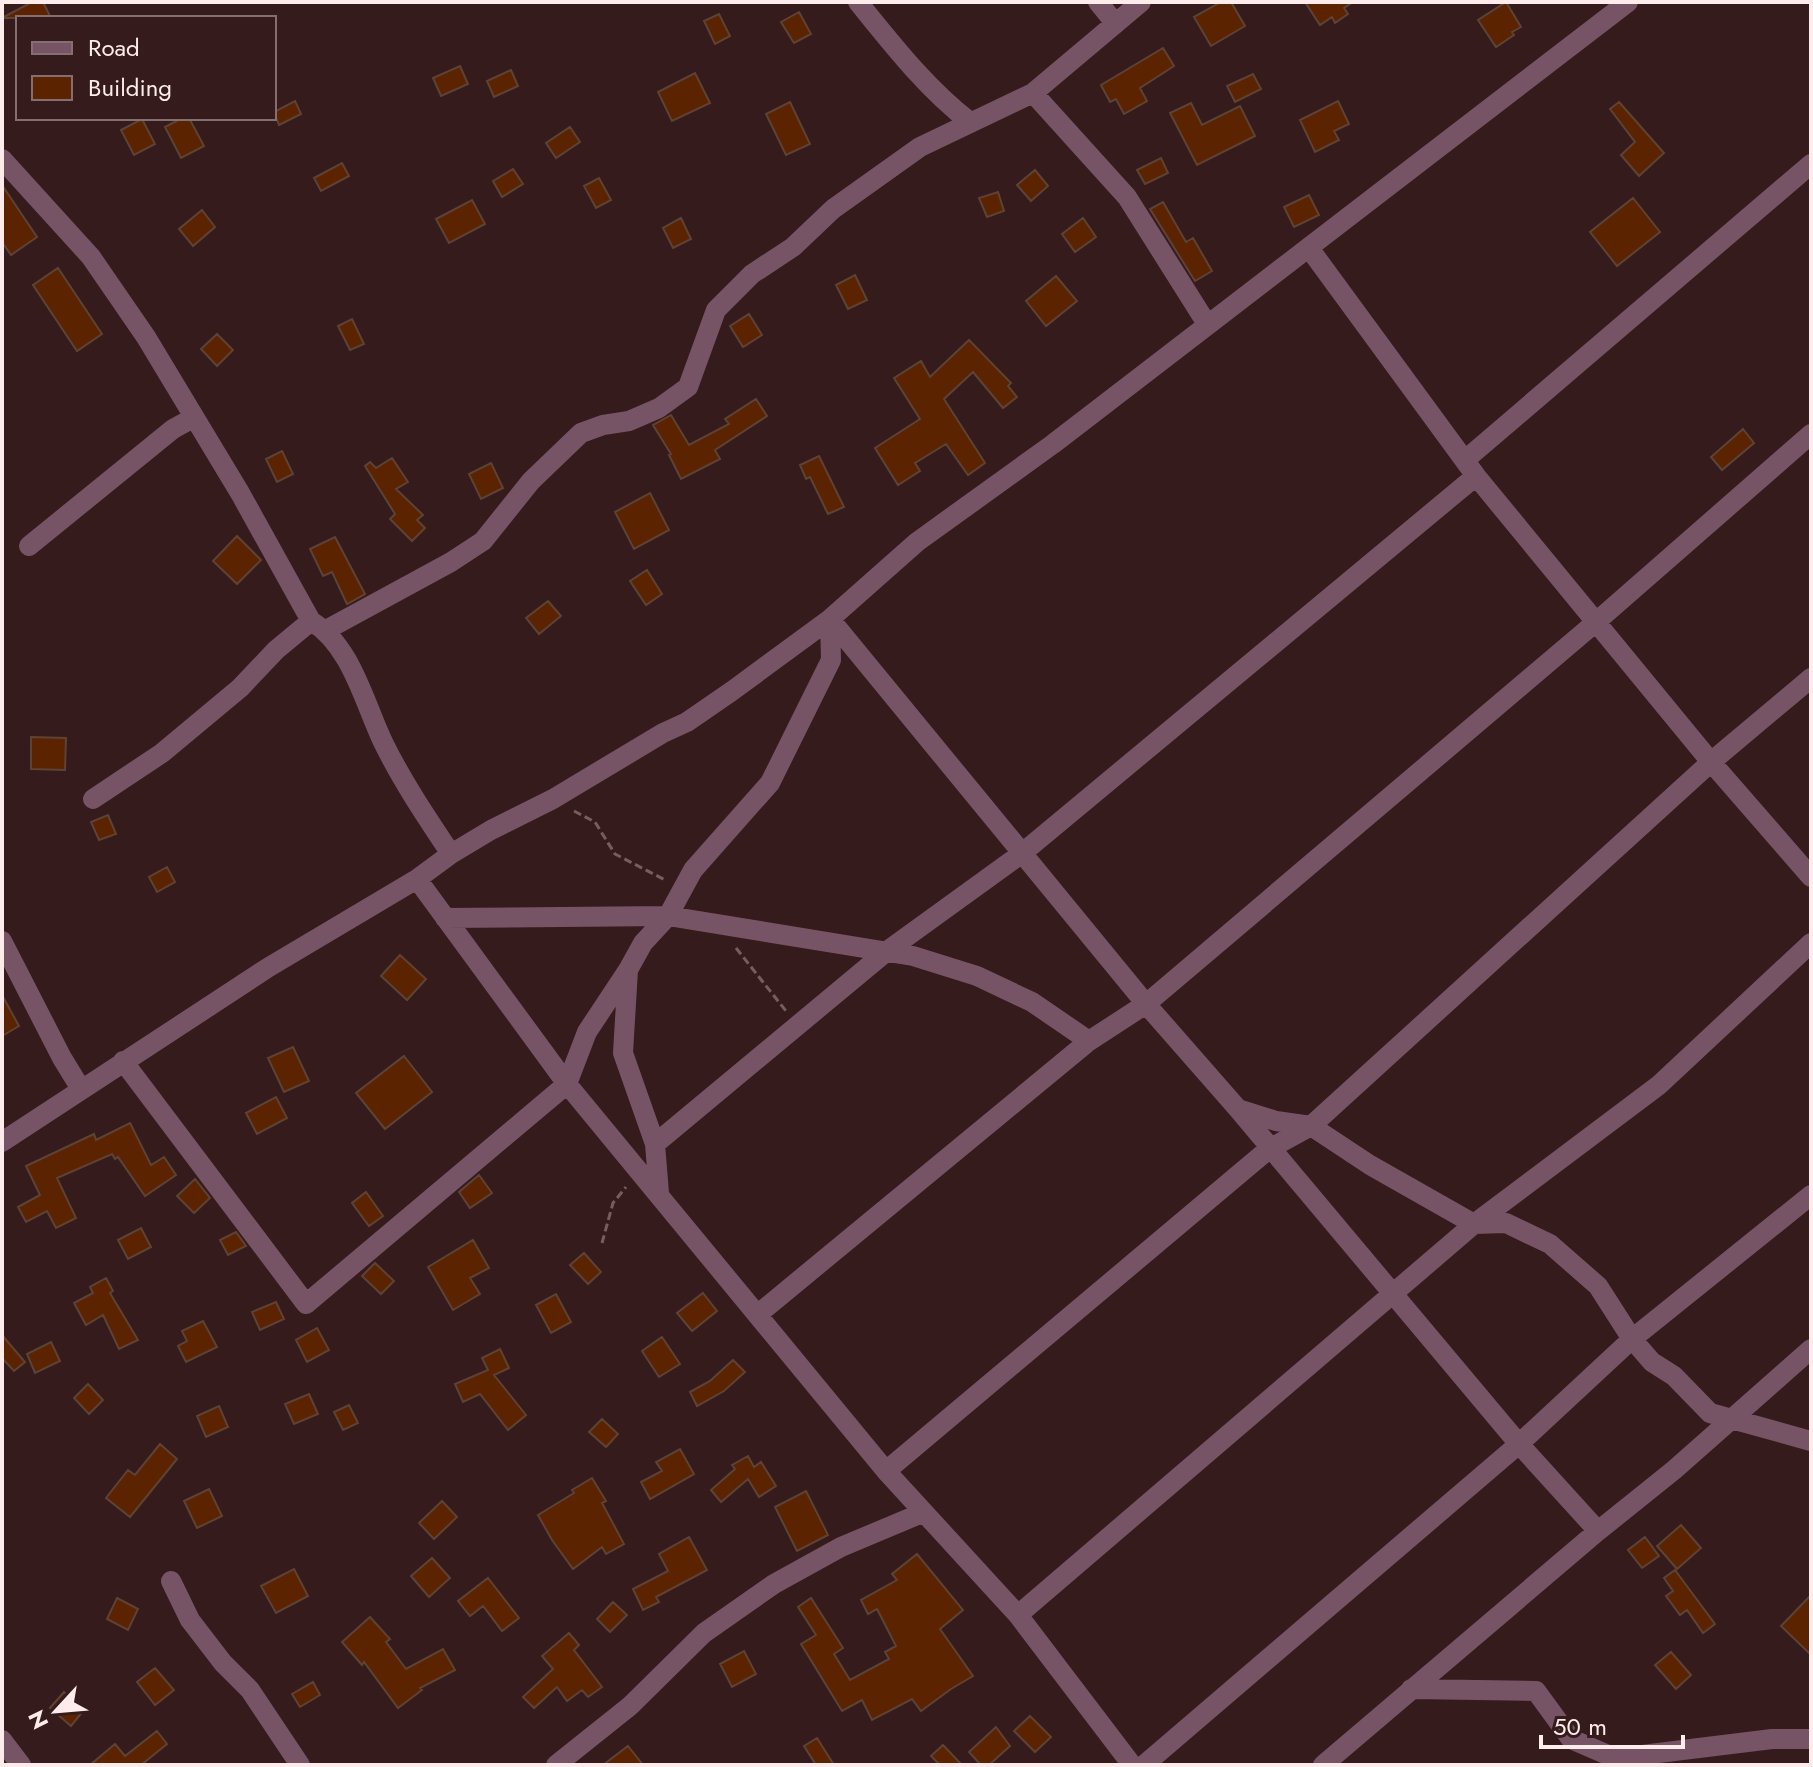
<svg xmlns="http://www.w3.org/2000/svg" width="1813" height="1767" font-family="Jost,sans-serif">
<rect width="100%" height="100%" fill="#351b1c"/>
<path fill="#5c2301" stroke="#5d4236" stroke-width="2" d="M32,2H43L51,18H2Z
M1221,2H1231L1245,26L1211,46L1194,17Z
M1305,2H1353L1344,8L1348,14L1335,23L1332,17L1320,25Z
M1506,2L1521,27L1512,32L1514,35L1496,47L1478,20Z
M799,12L811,34L794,43L781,22Z
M719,14L730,36L715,44L704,21Z
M1163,48L1174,66L1140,88L1147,101L1124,114L1116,99L1110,102L1101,85Z
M460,66L468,84L441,96L433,78Z
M511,70L518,86L494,97L487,81Z
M695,73L710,103L672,121L658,92Z
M1253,74L1261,89L1235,102L1227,86Z
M295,101L301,114L279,125L274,112Z
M1338,101L1349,124L1334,131L1339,140L1315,152L1300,120Z
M790,102L810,144L786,155L766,114Z
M1619,102L1664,153L1639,176L1621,155L1635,142L1610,109Z
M1191,103L1202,125L1240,106L1255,136L1197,165L1170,113Z
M182,118H189L204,146L181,158L165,127Z
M142,119L155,144L134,155L121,130Z
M570,127L580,142L556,158L546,143Z
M1161,158L1168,173L1145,184L1137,170Z
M342,163L349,176L321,191L314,178Z
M513,169L523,184L502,197L493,181Z
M1035,170L1048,186L1031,201L1017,185Z
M599,178L611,200L596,208L584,186Z
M2,185L37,237L11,255L2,242Z
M998,192L1004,211L987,217L979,198Z
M1309,195L1319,215L1294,227L1284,207Z
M1633,198L1660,232L1617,266L1590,232Z
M472,200L485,224L449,243L436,219Z
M1163,202L1186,242L1193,238L1212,271L1195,281L1150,209Z
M202,210L215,227L193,246L179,229Z
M681,218L691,239L673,248L663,228Z
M1083,218L1096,237L1075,252L1062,234Z
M58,268L102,334L77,351L33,285Z
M855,275L867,300L848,309L836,285Z
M1056,276L1077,301L1046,326L1026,301Z
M749,314L762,335L743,347L730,326Z
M352,319L364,344L350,350L338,326Z
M217,334L233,350L217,366L201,349Z
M969,340L1011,383L1008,386L1017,397L1003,408L973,372L944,399L985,463L968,475L946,444L915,463L920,471L898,485L875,448L920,419L894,378L921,361L930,377Z
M756,399L767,416L715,450L720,459L681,479L669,455L671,454L653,425L671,415L689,445L729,424L725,419Z
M1743,429L1754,443L1722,470L1711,457Z
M282,451L293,474L277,482L266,459Z
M819,456L844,507L828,514L810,477L806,479L800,465Z
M392,458L408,482L396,489L423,515L417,520L425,528L412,541L390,519L395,514L365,466L370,462L376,468Z
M491,463L503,488L481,499L469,474Z
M650,493L669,530L634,549L615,512Z
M237,536L261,560L237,584L213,561Z
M335,537L365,594L347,604L332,572L323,576L310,549Z
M647,570L662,594L646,605L630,581Z
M548,601L561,616L539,634L526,618Z
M31,737L66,738L65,770L31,769Z
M108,815L116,834L99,840L91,822Z
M167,867L175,882L157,892L149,877Z
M400,955L426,979L407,1000L381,976Z
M2,995L19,1026L2,1036Z
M293,1047L309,1081L284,1092L268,1058Z
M404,1056L432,1092L385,1129L356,1093Z
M276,1097L287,1118L257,1134L246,1113Z
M130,1123L151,1165L164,1157L176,1175L145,1196L118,1157L115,1159L112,1154L57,1178L76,1218L56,1228L47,1211L26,1222L18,1207L40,1195L26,1166L94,1134L96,1140Z
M479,1175L492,1193L470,1208L459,1192Z
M195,1179L210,1198L194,1213L177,1196Z
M366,1192L383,1216L369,1226L352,1203Z
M141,1228L151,1247L128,1259L118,1240Z
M236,1232L246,1246L228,1255L220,1240Z
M473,1240L489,1268L470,1278L480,1294L453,1310L428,1267Z
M584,1253L601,1272L588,1284L570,1265Z
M375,1263L394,1281L381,1294L362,1276Z
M106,1278L113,1291L110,1293L138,1340L119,1349L103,1315L86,1325L74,1303L93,1293L90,1287Z
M703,1293L717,1311L692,1331L677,1313Z
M556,1294L571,1322L551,1333L536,1305Z
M276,1302L284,1319L260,1330L252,1312Z
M203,1321L217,1347L186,1362L178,1346L187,1341L182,1331Z
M317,1328L329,1350L307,1362L296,1340Z
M2,1335L25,1362L14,1371L2,1358Z
M662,1337L680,1364L659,1377L642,1351Z
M51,1342L60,1361L35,1373L27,1354Z
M500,1349L509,1368L494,1375L526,1415L508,1430L480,1394L463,1402L455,1384L488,1370L482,1358Z
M733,1360L745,1372L724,1391L697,1406L690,1392L710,1381Z
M88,1384L103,1400L89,1414L74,1398Z
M309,1394L318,1414L294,1424L285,1404Z
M349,1405L358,1423L343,1430L334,1412Z
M219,1406L228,1427L206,1437L197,1416Z
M602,1419L618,1434L606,1447L589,1432Z
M160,1444L177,1459L130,1517L106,1498L128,1470L135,1475Z
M680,1449L694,1474L650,1499L641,1482L662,1471L656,1462Z
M748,1456L754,1467L761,1462L776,1486L759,1497L748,1479L721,1502L711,1490L735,1469L732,1465Z
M592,1478L606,1501L602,1503L624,1544L606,1554L602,1547L573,1569L552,1540L538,1515L574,1493L572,1490Z
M209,1489L222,1516L197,1528L184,1501Z
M806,1491L828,1535L797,1551L775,1507Z
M442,1501L457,1517L434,1539L419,1523Z
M1681,1525L1701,1548L1677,1569L1657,1546Z
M689,1537L707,1570L656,1597L659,1602L643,1610L633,1589L668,1571L659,1554Z
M1645,1537L1659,1556L1642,1568L1628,1550Z
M917,1554L963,1610L940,1629L973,1676L951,1689L921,1711L912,1699L872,1720L862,1700L842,1711L801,1644L816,1635L798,1607L811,1598L843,1648L834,1654L850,1680L889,1659L885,1652L896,1646L877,1609L868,1614L861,1600L897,1580L892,1574Z
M432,1558L450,1578L429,1597L411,1576Z
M294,1569L308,1596L276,1613L261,1586Z
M1675,1570L1715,1624L1703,1633L1687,1610L1680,1615L1666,1596L1673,1591L1664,1578Z
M488,1578L519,1618L502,1631L483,1606L470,1616L458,1601Z
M1811,1595V1655L1781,1626Z
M117,1598L138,1609L128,1630L107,1619Z
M613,1602L627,1615L610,1632L597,1619Z
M370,1617L390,1639L386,1642L406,1669L443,1649L455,1670L420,1688L422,1690L398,1708L364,1662L362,1665L342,1642Z
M569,1633L579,1645L574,1650L602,1687L588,1697L582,1690L567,1701L557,1687L534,1708L523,1697L553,1669L542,1656Z
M744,1651L756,1674L732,1687L720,1664Z
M1671,1652L1691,1675L1676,1689L1655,1665Z
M155,1668L174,1690L155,1705L137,1682Z
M313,1682L320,1695L300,1707L292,1694Z
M64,1692L84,1710L71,1726L50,1708Z
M1030,1716L1051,1737L1035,1752L1014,1731Z
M996,1727L1010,1746L989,1765H981L969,1752Z
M157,1731L167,1744L141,1765H90L115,1744L125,1756Z
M817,1738L834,1765H816L804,1746Z
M943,1745L962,1765H940L931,1756Z
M628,1746L643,1765H603Z"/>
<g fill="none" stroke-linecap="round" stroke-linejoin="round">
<path stroke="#755e5e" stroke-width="3" stroke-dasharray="8 4" stroke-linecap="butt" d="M574,811L595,822L615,854L667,881
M736,948L786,1011
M602,1243L613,1203L626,1187"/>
<path stroke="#775465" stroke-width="20" d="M858,2C892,44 927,89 970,122
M1098,2L1115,23
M1033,93L1127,197L1207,324
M2,159L91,257L146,337L240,493L311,621C351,645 364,702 383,742C402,781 427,818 451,854
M1309,248L1476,476L1711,762L1811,877
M1465,460L1811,164
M29,546L173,429L193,418
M830,619L1146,1004L1238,1109L1519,1444L1598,1531
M326,630L451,562L483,541L531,481L581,433L603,425L629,421L659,408L688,387L716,310L752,274L793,247L833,209L920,147L1033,93L1141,2
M93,799L162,753L240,688L276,650L311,621
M417,879L567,1084L886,1471L1018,1615L1132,1765
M445,918L668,916L913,956L977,976L1032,1002L1089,1041
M2,941L62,1058L81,1089
M123,1061L306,1304L567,1084L587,1032L628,970
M1238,1109L1276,1121L1311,1126L1370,1165L1474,1224L1506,1223L1550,1244L1598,1286L1632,1339L1652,1362L1674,1376L1710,1413L1811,1441
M2,1142L269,967L417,879L451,854L491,830L553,799L663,733L687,722L732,691L830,619L917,542L1053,444L1628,2
M655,1144L887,951L1021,854L1476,476
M659,1193L655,1144L623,1053L628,970L643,943L668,916L693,870L770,783L831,660L830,619
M757,1315L1089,1041L1146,1004L1596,622L1811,434
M886,1471L1269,1149L1311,1126L1711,762L1811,678
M171,1581L190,1620L223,1663L250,1690L300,1765
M1018,1615L1474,1224L1659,1085L1811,943
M1411,1689L1536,1691L1571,1739L1608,1755H1642L1772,1739H1811
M2,1740L21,1765
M556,1765L630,1706L704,1633L774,1584L841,1547L922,1513
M1144,1765L1519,1444L1632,1339L1811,1195
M1323,1765L1598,1531L1674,1470L1811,1349"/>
</g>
<rect width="1813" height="1767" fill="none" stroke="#feebeb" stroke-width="8"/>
<rect x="16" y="16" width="260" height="104" fill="#351b1c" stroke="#856e6f" stroke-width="2"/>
<rect x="32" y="42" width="40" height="12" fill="#775465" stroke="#856e6f" stroke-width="2"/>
<text x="88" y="56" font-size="24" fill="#feebeb">Road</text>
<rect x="32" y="76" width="40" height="24" fill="#5c2301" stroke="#856e6f" stroke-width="2"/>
<text x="88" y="96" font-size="24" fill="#feebeb">Building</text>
<g transform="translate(56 1711) rotate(244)" stroke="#351b1c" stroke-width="6" paint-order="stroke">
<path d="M0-6L14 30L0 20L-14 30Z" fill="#feebeb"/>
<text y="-12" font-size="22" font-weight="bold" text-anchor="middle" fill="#feebeb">N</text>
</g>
<path d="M1541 1735v12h142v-12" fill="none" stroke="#feebeb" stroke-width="4"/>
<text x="1553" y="1735" font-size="24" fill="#feebeb" stroke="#351b1c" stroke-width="6" paint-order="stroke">50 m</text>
</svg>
